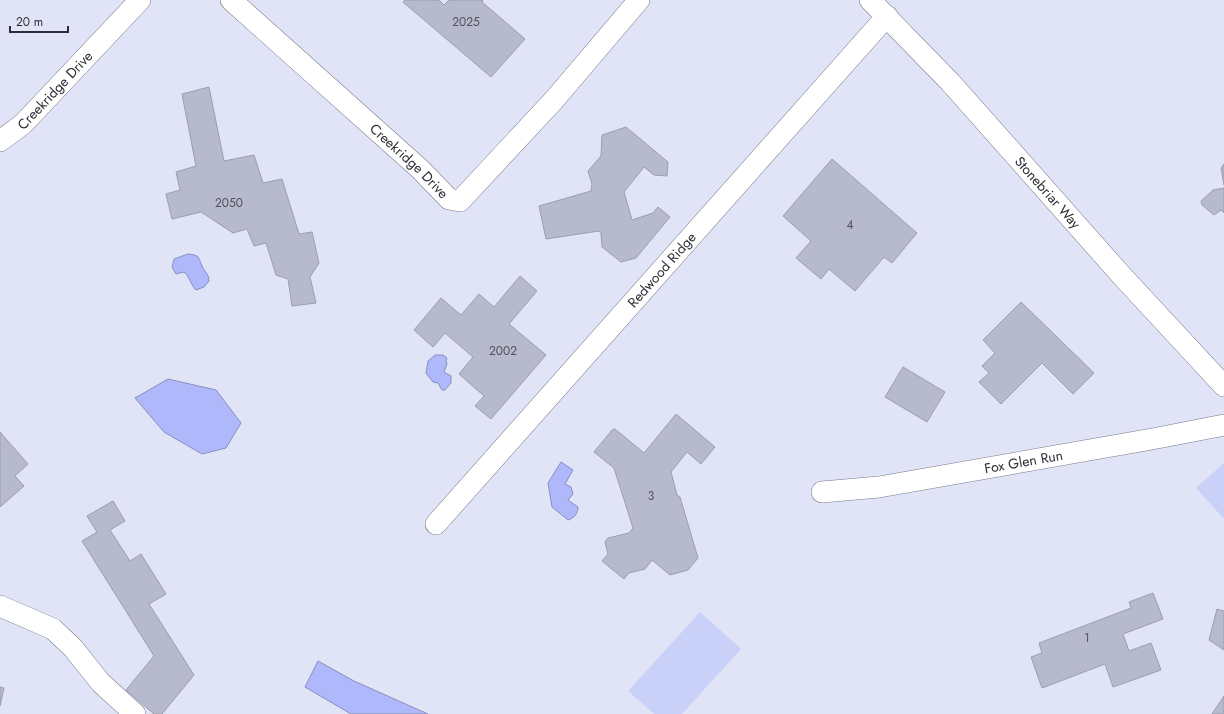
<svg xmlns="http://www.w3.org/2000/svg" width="1224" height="714" font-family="Jost,sans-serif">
<rect width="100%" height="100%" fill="#e1e4f7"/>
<path fill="#cad1f9" d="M1224,463V519L1196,488Z
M700,612L741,649L682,714H654L628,691Z"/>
<path fill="#aeb8fa" stroke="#878fbf" d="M188,254C200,255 198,257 202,266C204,272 209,273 209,281L204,287L196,290C190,284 190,277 184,272L176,274L172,267L174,259Z
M435,355H443L447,358L446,361L447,364L444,372L451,376V383L445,390H442L438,383L433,382L426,373L428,361Z
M168,379L216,390L241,423L226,448L202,454L164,432L135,398Z
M561,462L573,470L565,484L571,487L573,494L568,500L578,507C578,514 574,518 568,520L552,507L548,483Z
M318,661L354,681L428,714H351L305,687Z"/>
<path fill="#b7bacc" stroke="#9b9eaf" d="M405,0H439L444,5L449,0H483L482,2L525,39L491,77L403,2Z
M209,87L224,161L254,155L263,183L282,179L299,234L312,232L319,263L310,277L316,303L292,306L288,279L276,275L266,243L254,246L247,229L233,233L201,212L172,219L166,194L180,190L176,172L196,166L182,94Z
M626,127L668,162L667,176L654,175L644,167L624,192L632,220L653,213L658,207L670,217L636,258L621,262L602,247L601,233L599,231L546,239L539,206L591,191L592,184L588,171L601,156L602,135Z
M832,159L917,233L892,263L884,257L855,291L829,269L821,279L796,258L811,241L783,216Z
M1224,164V185L1221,168Z
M1224,188V213L1221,210L1214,215L1202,205L1201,201L1213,190Z
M520,276L537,291L509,324L546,355L491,419L475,406L484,396L459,374L473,357L445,333L433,347L414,330L441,298L461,315L479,294L494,307Z
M1021,302L1094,373L1073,394L1042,363L1001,404L979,382L989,373L982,366L995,353L983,340Z
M903,367L945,392L927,422L885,397Z
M676,414L715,447L701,464L687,452L671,472L677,495L680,497L698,558L688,570L670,575L652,560L645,569L629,573L624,579L602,561L608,554L605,542L608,538L629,533L633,528L614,468L594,452L612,430L615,429L644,453Z
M0,432L28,464L15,476L24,486L0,507Z
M113,501L125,521L110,530L130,561L141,554L166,594L149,604L194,675L162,714H154L126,690L154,656L82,541L97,532L87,516Z
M1153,593L1163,619L1123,634L1129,651L1151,643L1161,670L1113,687L1105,664L1042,688L1031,657L1042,653L1039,643L1131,608L1129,602Z
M1217,609L1224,611V650L1209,640Z
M0,687L4,688L0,706Z
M1224,696V714H1212Z"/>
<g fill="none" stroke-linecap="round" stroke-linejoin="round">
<g stroke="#787b8b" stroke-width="22">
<g id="street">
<path id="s1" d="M231,0L420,169L449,199L460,201L554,100L639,0"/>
<path id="s2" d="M870,0L950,82L1122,276L1224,386"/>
<path id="s3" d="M0,141L23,124L140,0"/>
<path id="s4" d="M822,492L879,487L1152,439L1224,425"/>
<path id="s5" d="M436,524L887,16"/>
<path d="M0,606L53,629L73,648L101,683L135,714"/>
</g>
</g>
<use href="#street" stroke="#fff" stroke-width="21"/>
</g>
<g text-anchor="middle" stroke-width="3" stroke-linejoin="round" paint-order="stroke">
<g font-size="12" fill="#50515b">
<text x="466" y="26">2025</text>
<text x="229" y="207">2050</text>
<text x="850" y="229">4</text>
<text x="503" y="355">2002</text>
<text x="651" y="500">3</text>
<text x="1087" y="642">1</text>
</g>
<g font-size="14" fill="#2d2e35" stroke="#e1e4f7">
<text dy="5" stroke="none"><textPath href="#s3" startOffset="75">Creekridge Drive</textPath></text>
<text dy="5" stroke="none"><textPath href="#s1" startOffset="240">Creekridge Drive</textPath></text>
<text dy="5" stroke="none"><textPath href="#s2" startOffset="262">Stonebriar Way</textPath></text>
<text dy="5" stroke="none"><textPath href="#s5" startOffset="340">Redwood Ridge</textPath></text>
<text dy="5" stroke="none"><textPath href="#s4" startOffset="204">Fox Glen Run</textPath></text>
</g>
</g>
<path d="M10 26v6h58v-6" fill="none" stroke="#2d2e35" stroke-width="2"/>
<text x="16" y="26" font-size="12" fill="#2d2e35" stroke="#e1e4f7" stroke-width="3" paint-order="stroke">20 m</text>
</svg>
